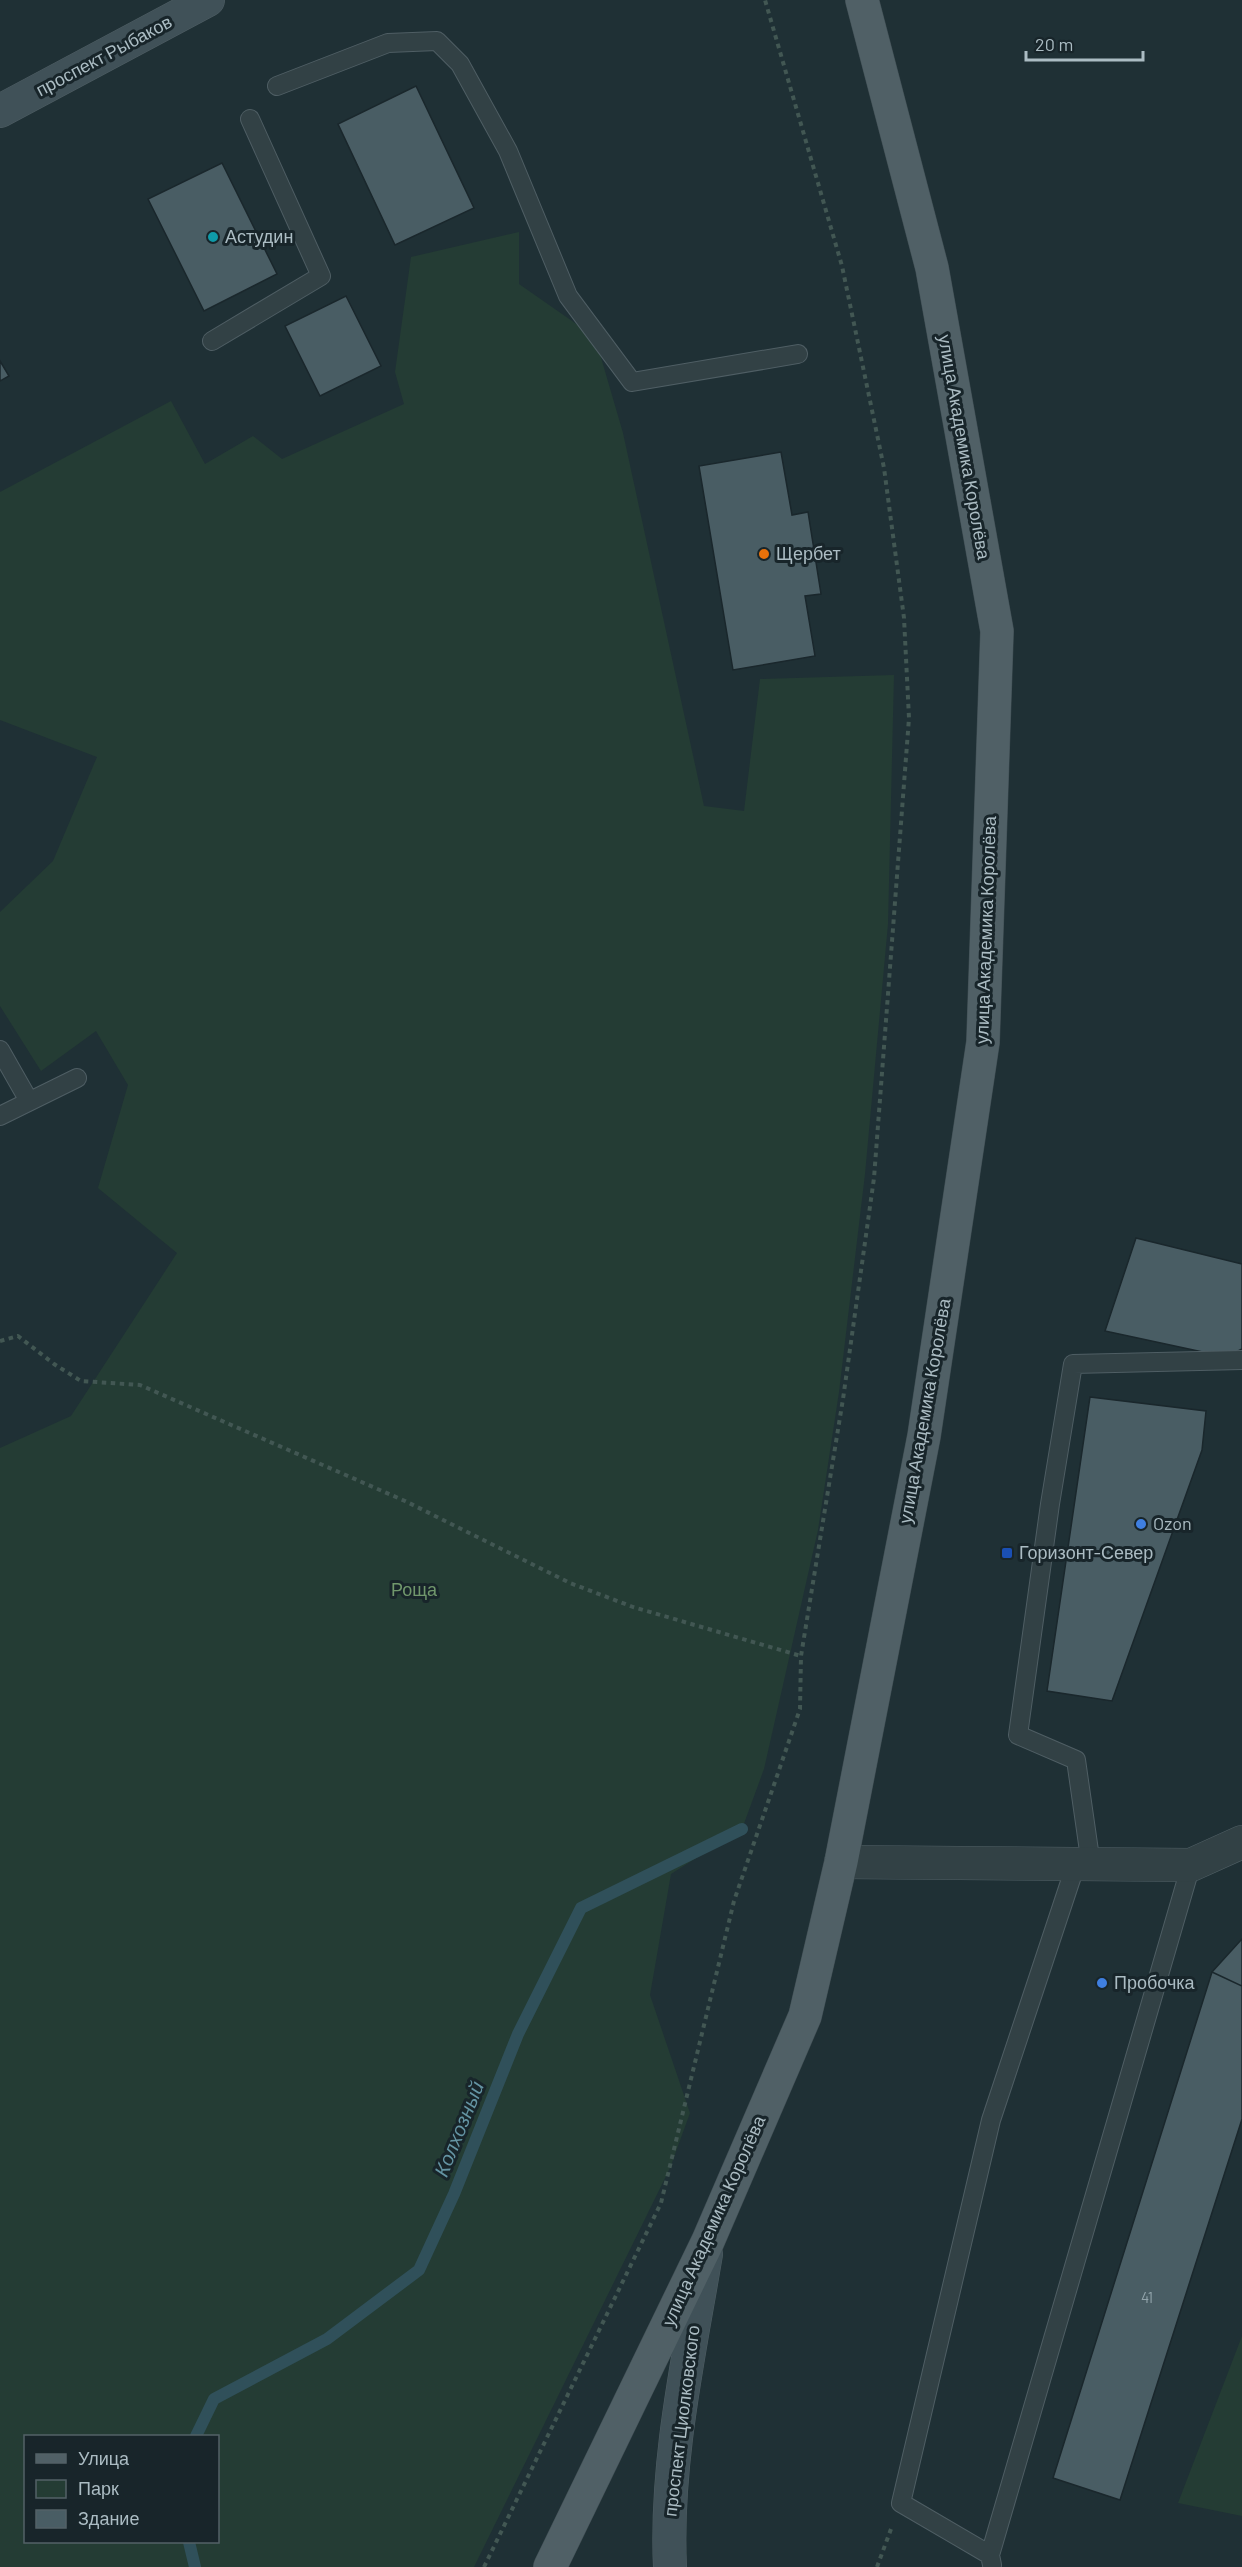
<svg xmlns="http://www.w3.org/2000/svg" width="1242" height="2567" font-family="Barlow,sans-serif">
<rect width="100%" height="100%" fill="#1f3035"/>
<path fill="#243c34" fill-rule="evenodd" d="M519,232V284L595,337L623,433L704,806L744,811L760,679L894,675L888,924L865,1174L839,1392L818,1530L764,1769L742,1829L671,1874L650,1995L690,2113L670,2168L474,2567H0V1448L71,1416L177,1253L98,1188L128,1085L96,1031L41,1071L0,1006V912L53,861L97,757L0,720V492L171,401L205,464L253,436L282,459L404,404L395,372L411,257ZM26,2436H218V2542H26Z
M1242,2336V2516L1178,2503Z"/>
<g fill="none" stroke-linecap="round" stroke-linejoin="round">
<path stroke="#30505a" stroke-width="12" d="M196,2436L214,2399L327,2339L419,2270L454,2194L518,2034L581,1908L742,1829
M189,2542L195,2567"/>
</g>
<path fill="#495d64" stroke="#1a272c" stroke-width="1.5" d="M416,86L474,208L395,245L338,124Z
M222,163L277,274L204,311L148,199Z
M346,296L381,366L320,396L285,326Z
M0,361L9,376L0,381Z
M781,452L792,515L808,512L821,594L805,596L815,656L733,670L699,466Z
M1136,1238L1242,1264V1349L1226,1357L1105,1331Z
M1090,1397L1206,1411L1202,1450L1112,1701L1047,1691Z
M1242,1939V1986L1212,1972Z
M1212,1972L1242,1986V2119L1120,2500L1053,2478Z"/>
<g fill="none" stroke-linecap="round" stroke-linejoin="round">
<g stroke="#4f5e64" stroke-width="20">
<path id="service" d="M277,86L388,43L437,41L460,64L508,151L568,296L632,382L798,354
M212,341L321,276L250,119
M0,1050L29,1101
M0,1116L77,1078
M1091,1865L1076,1760L1018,1735L1050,1504L1073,1364L1242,1360
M990,2555L901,2503L991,2120L1076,1864
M992,2565L990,2555L1191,1865"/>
</g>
<g stroke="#4f5e64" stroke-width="34">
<path id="minor" d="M841,1862L1191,1865L1242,1842"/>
</g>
<g stroke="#4f5e64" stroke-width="34">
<path id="secondary" d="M0,111L208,0
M670,2567C665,2463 689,2356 706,2254"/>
</g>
<g stroke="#3e4c52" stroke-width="34">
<path id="primary" d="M550,2567L708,2241L805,2016L841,1862L924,1436L983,1042L997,631L932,268L862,0"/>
</g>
<path stroke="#425753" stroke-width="4" stroke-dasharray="4.5 4.5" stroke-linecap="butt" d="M0,1341L18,1336L54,1364L81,1381L140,1385L405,1501L570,1583L633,1607L801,1656
M484,2567L661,2203L734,1901L800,1709L801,1656L843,1399L874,1178L909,718L904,618L884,468L842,266L765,0
M877,2567L891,2529"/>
<use href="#service" stroke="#324145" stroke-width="18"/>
<use href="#minor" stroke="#324145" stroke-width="33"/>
<use href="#secondary" stroke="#405158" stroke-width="33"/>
<use href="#primary" stroke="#506066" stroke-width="33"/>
</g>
<circle fill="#0f9aa8" stroke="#18252a" stroke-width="2" cx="213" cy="237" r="6"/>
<circle fill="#e8710a" stroke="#18252a" stroke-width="2" cx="764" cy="554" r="6"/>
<g fill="#3f7fe0" stroke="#18252a" stroke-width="2">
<circle cx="1141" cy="1524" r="6"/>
<circle cx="1102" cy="1983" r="6"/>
</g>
<rect fill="#1a4fb4" stroke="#18252a" stroke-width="2" x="1001" y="1547" width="12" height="12" rx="3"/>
<g text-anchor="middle" stroke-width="6" stroke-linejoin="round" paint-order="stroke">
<g font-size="15" fill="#92a4ab">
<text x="1147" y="2303">41</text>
</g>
<g font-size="18" fill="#abbcc3" stroke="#18252a">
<text transform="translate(104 56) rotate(-28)" y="6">проспект Рыбаков</text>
<text transform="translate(964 447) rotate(80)" y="6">улица Академика Королёва</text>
<text transform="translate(986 930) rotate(-88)" y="6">улица Академика Королёва</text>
<text transform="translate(925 1411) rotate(-80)" y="6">улица Академика Королёва</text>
<text transform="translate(714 2221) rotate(-66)" y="6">улица Академика Королёва</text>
<text transform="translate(682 2421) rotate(-83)" y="6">проспект Циолковского</text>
</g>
<g font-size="18" fill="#abbcc3" stroke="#18252a" text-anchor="start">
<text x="225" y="243">Астудин</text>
<text x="776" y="560">Щербет</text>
<text x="1153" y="1530">Ozon</text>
<text x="1019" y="1559">Горизонт-Север</text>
<text x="1114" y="1989">Пробочка</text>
</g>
<g font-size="18" fill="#70976c" stroke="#18252a">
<text x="414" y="1596">Роща</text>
</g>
<g font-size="20" font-style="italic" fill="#6494a3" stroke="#18252a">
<text transform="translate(459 2129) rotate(-68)" y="7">Колхозный</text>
</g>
</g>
<rect x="24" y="2435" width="195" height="108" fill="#18252a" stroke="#536167" stroke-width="1.5"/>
<rect x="36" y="2454" width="30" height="9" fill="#506066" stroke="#536167" stroke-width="1.5"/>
<text x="78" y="2465" font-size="18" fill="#abbcc3">Улица</text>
<rect x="36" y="2480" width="30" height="18" fill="#243c34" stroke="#536167" stroke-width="1.5"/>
<text x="78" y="2495" font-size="18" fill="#abbcc3">Парк</text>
<rect x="36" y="2510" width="30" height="18" fill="#495d64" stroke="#536167" stroke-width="1.5"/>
<text x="78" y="2525" font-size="18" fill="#abbcc3">Здание</text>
<path d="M1026 51v9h117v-9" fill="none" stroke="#abbcc3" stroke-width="3"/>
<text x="1035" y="51" font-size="18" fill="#abbcc3" stroke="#18252a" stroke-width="4.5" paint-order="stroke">20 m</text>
</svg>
